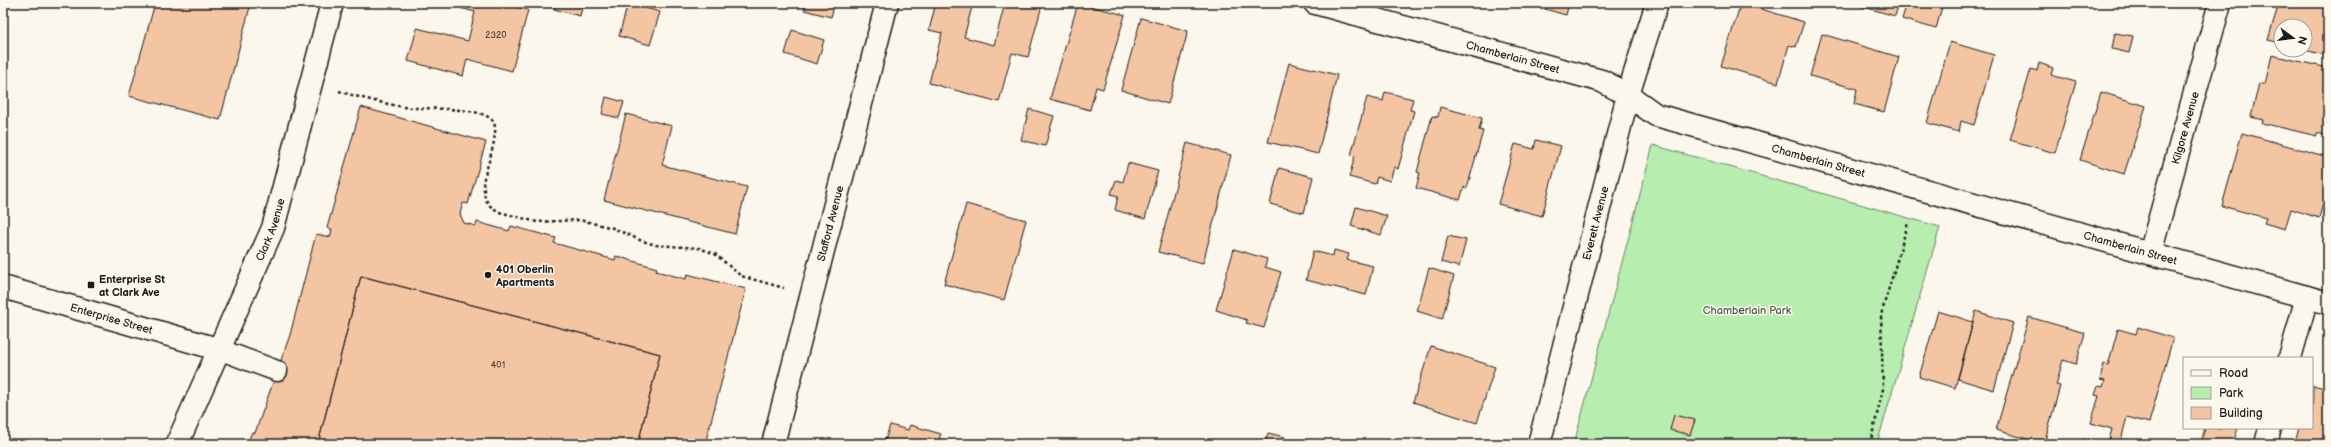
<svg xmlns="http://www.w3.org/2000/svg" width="2331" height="447" font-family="'Balsamiq Sans',sans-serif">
<rect width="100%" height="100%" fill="#fbf7ec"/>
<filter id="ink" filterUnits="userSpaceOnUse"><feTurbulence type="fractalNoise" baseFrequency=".025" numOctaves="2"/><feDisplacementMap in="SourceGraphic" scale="8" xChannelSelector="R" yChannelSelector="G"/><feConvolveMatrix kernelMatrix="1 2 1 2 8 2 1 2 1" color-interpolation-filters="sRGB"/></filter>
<g filter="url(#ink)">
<path fill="#b7edaf" stroke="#6a8466" d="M1653,145L1940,227L1877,444H1574Z"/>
<path fill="#f4c5a3" stroke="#1c1c1c" d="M155,3H251L220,120L129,96Z
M442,3H503L528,10L512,71L467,59L463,76L408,61L417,28L468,41L475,12Z
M556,3H583L580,16L554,9Z
M628,3L660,12L650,45L619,36Z
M806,3H835L831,17L804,10Z
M936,3H973L964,37L994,45L1005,3H1033L1042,5L1028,57L1012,53L999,102L929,83L942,33L929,30Z
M1078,3L1125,15L1103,89L1096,87L1090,110L1050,99Z
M1547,3H1569L1566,15L1545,9Z
M1741,3L1804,22L1796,47L1789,45L1778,83L1721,66Z
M1850,3H1899L1895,16Z
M1907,3H1943L1936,29L1902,19Z
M2279,3H2328V56L2305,50V26H2281V43L2268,40Z
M1141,18L1188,31L1168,104L1121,90Z
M792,30L824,40L817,64L785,54Z
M2115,33L2133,36L2129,53L2112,49Z
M1822,34L1899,57L1884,112L1854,104L1857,89L1810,76Z
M1950,42L1994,55L1974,125L1961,121L1959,132L1927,123Z
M2272,55L2328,68V136L2317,133V136L2262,123L2263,120L2251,117L2259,83L2265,84Z
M1289,63L1337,75L1318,154L1268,142Z
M2039,63L2053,68L2051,75L2076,82L2055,153L2010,140L2031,69L2037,71Z
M1385,92L1413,99L1410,110L1414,111L1398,169L1394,167L1390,181L1377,177L1375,184L1349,177L1355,156L1351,155L1367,97L1383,101Z
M2101,92L2146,106L2124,174L2080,160Z
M606,97L624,102L619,118L602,114Z
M361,107L486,142L468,204L463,203L460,214L464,223L476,226L477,222L509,231L511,226L556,238L554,243L615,260L616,256L657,268L656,271L686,279L687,274L746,289L705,444H638L660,354L361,276L318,444H247L252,432L255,433L290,335L316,234L330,237L332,230L327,228Z
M1440,107L1482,118L1479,130L1483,131L1467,188L1464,187L1460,200L1416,188L1420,173L1417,172L1432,116L1438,117Z
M1029,109L1054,116L1045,146L1021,140Z
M626,114L672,126L662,165L747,187L735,234L604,200Z
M2242,133L2328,157V186L2319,218L2291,209L2285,229L2264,223L2266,218L2222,206Z
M1536,140L1561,146L1542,216L1498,204L1515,144L1534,149Z
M1187,143L1231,155L1203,263L1158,252Z
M1128,163L1158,171L1145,219L1115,210L1118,196L1111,194L1116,180L1123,182Z
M1279,168L1313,177L1304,213L1270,204Z
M966,204L1026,220L1004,300L944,284Z
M1356,207L1387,216L1381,235L1351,226Z
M1448,236L1466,240L1459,267L1441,262Z
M1234,249L1267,259L1265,267L1281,272L1264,328L1246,323L1247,320L1216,310Z
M1334,250L1349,254L1347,260L1373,266L1366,295L1306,280L1313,251L1333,256Z
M1429,268L1454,276L1442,319L1417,311Z
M361,276L660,354L638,444H318Z
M1938,311L1973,322L1955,388L1919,377Z
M1976,311L2013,323L1994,390L1958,379Z
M2029,317L2085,333L2076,364L2063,360L2056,385L2060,386L2044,444L1996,430Z
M2138,327L2173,338L2149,423L2127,417L2120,444H2108L2112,429L2091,423L2099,396L2095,395L2098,386L2103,387L2105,381L2100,380L2104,364L2108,365L2118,329L2136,334Z
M1431,346L1495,367L1477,423L1413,402Z
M2313,385L2328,389V444H2294L2299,428H2312Z
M1674,415L1695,420L1690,435L1670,430Z
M890,425L908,430L910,425L941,434L939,439L959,444H884Z
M2205,428H2238L2233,444H2204L2201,443Z
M1268,433L1285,437L1283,444H1265Z
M2083,439L2099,444H2081Z"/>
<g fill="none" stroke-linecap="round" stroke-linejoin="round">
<g stroke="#1c1c1c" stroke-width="23">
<path id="lane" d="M221,350L277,371"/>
</g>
<g stroke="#1c1c1c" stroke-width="25">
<g id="street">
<path id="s1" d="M1315,3L1602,81L1628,95L1656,115L2328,303"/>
<path id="s2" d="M2150,253L2220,3"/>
<path id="s3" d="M3,287L221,350"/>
<path d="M2290,358L2307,297"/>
<path id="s4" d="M773,444L887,3"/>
<path id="s5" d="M1539,444L1628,95L1657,3"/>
<path d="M2266,444L2270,428"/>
</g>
</g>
<g stroke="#1c1c1c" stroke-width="25">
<g id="secondary">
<path id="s6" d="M177,444L273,228L332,3"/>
</g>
</g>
<path stroke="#1c1c1c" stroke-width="2.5" stroke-dasharray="3 3" stroke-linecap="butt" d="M339,91C360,98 382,103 404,107C422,110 487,105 494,123C499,135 486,169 483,182L485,198L489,205L499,212L537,222L580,220L613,228L642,241L656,245L699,248L715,254L741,276L784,288
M1870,444L1883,389L1881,315L1908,223"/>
<use href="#lane" stroke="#fbf7ec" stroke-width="20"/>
<use href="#street" stroke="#fbf7ec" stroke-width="22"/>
<use href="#secondary" stroke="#fbf7ec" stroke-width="22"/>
</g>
</g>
<g fill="#1c1c1c" stroke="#fbf7ec" stroke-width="1.5">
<circle cx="488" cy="275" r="4"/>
<rect x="87" y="281" width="8" height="8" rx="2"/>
</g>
<g text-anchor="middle" stroke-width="3" stroke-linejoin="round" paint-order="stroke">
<g font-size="9" fill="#52463e">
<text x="496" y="38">2320</text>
<text x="498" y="368">401</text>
</g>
<g font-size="11" fill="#1c1c1c" stroke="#fbf7ec">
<text dy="4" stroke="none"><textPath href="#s1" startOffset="205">Chamberlain Street</textPath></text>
<text dy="4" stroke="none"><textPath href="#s2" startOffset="130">Kilgore Avenue</textPath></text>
<text dy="4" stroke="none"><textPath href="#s1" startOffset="530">Chamberlain Street</textPath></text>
<text dy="4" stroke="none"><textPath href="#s4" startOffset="228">Stafford Avenue</textPath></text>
<text dy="4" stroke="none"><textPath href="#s5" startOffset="228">Everett Avenue</textPath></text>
<text dy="4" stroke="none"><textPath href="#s6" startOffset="234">Clark Avenue</textPath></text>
<text dy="4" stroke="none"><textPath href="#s1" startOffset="854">Chamberlain Street</textPath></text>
<text dy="4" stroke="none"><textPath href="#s3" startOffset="113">Enterprise Street</textPath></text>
</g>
<g font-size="11" font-weight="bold" fill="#1c1c1c" stroke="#fbf7ec" text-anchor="start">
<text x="496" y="273">401 Oberlin<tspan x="496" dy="13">Apartments</tspan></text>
<text x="99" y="283">Enterprise St<tspan x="99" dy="13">at Clark Ave</tspan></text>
</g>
<g font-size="11" fill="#4a5b48" stroke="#fbf7ec">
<text x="1747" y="314">Chamberlain Park</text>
</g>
</g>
<rect width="2331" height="447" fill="none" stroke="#fbf7ec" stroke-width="16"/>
<rect x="8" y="8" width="2315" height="431" fill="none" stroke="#1c1c1c" stroke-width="1.5" filter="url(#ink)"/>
<rect x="2183" y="357" width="130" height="72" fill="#fbf7ec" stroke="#a29f99"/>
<rect x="2191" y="370" width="20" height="6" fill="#fbf7ec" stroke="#a29f99"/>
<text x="2219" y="377" font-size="12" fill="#1c1c1c">Road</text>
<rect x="2191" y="387" width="20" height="12" fill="#b7edaf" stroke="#a29f99"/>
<text x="2219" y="397" font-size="12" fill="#1c1c1c">Park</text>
<rect x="2191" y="407" width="20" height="12" fill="#f4c5a3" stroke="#a29f99"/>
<text x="2219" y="417" font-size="12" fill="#1c1c1c">Building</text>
<g transform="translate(2293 38) rotate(105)"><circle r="19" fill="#fbf7ec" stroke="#a29f99"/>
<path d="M0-3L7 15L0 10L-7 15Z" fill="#1c1c1c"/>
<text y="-6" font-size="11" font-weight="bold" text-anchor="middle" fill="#1c1c1c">N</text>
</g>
</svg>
